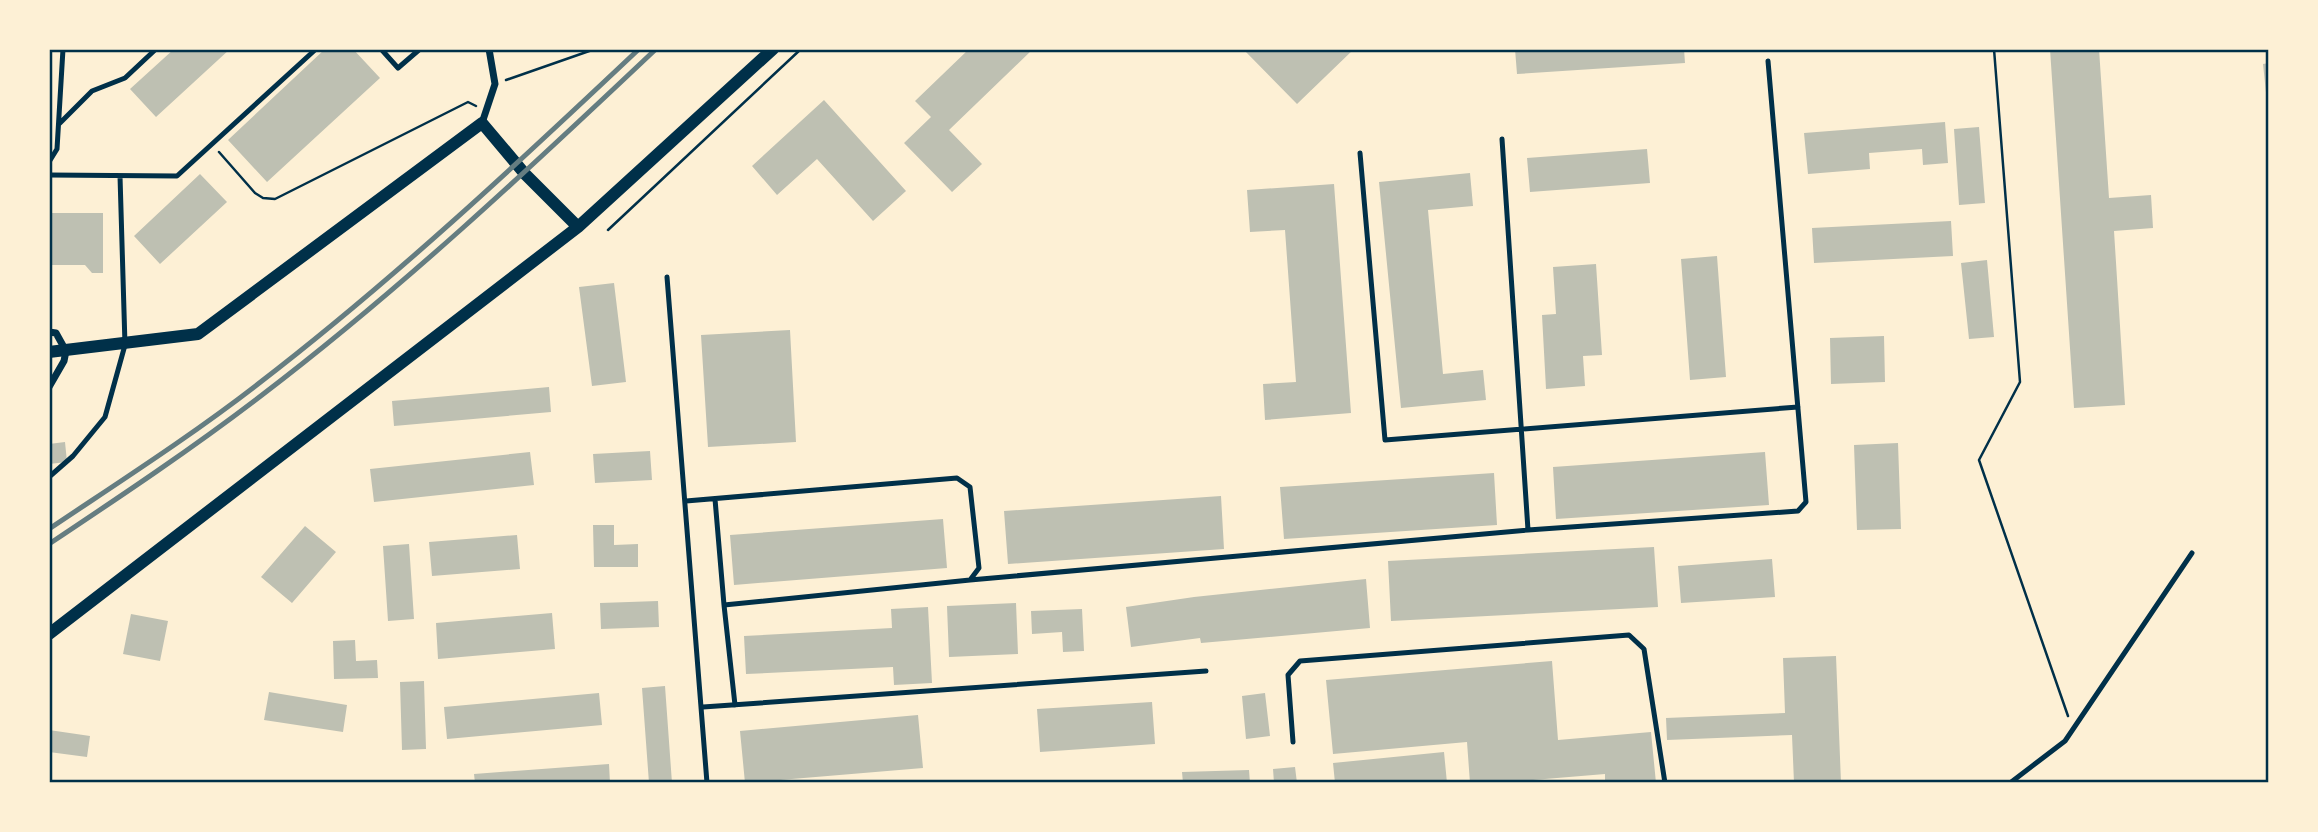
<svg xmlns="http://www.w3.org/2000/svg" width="2318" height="832" font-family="'PT Sans',sans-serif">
<rect width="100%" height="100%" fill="#fdf0d5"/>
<path fill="#bec0b2" d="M174,49H230L156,117L130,89Z
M325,49H353L380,78L267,182L228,140Z
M969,49H1033L949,130L982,164L952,192L904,143L931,117L915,101Z
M1243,49H1354L1297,104Z
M1515,49H1684L1685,63L1517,74Z
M2050,49H2099L2109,198L2151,195L2153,228L2114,231L2125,405L2074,408Z
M2269,63V101L2267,102L2263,64Z
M824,100L906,191L873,221L817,159L777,195L752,166Z
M1945,122L1948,163L1923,165L1922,149L1869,153L1870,169L1808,174L1804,133Z
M1979,127L1985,203L1959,205L1954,129Z
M1647,149L1650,183L1530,192L1527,158Z
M1470,173L1473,206L1428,210L1443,374L1483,370L1486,400L1401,408L1379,182Z
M200,174L227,202L160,264L134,236Z
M1334,184L1351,413L1265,420L1263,384L1296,382L1285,230L1250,232L1247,190Z
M49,213H103V273H92L85,265H49Z
M1951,221L1953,256L1814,263L1812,228Z
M1717,256L1726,377L1690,380L1681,259Z
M1987,260L1994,337L1969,339L1961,263Z
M1596,264L1602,355L1583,356L1585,386L1546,389L1542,315L1556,314L1553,267Z
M614,283L626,382L592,386L579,287Z
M790,330L796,442L708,447L701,335Z
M1884,336L1885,382L1831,384L1830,338Z
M549,387L551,412L394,426L392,401Z
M65,442L67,462L49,464V444Z
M1898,443L1901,529L1857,530L1854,445Z
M650,451L652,480L595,483L593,454Z
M530,452L534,485L374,502L370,469Z
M1765,452L1769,505L1556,519L1553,467Z
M1494,473L1497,525L1284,539L1280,487Z
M1221,496L1224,549L1008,564L1004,511Z
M943,519L947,568L734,585L730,535Z
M593,525H614V545L638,544V567H594Z
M305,526L336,552L292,603L261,577Z
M517,535L520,569L432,576L429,542Z
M409,544L414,619L388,621L383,546Z
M1654,547L1658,607L1391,621L1388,561Z
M1772,559L1775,597L1681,603L1678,566Z
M1366,579L1370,628L1201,643L1200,638L1131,647L1126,607L1194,597Z
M658,601L659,627L601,629L600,603Z
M1016,603L1018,654L949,657L947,606Z
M928,607L932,683L894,685L893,667L746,674L744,636L892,628L891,609Z
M1082,609L1084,651L1063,652L1062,632L1032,634L1031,611Z
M552,613L555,649L438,659L436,623Z
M131,614L168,621L160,661L123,654Z
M355,640L356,661L377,660L378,678L334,679L333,641Z
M1836,656L1841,783H1794L1792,735L1667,740L1666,718L1785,713L1783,658Z
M1552,661L1558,740L1651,732L1656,783H1605V774L1497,783H1470L1467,742L1333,754L1326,680Z
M424,681L426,749L402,750L400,682Z
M665,686L672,783H649L642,688Z
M269,692L347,705L343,732L264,720Z
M599,693L602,725L447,739L444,707Z
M1265,693L1270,736L1246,739L1242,696Z
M1152,702L1155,744L1040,752L1037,709Z
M918,715L923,768L745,783L740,731Z
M49,730L90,736L87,757L49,752Z
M1444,752L1447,783H1335L1333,763Z
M609,764L610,783H475L474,774Z
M1295,767L1297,783H1274L1273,769Z
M1249,770L1250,783H1183L1182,772Z"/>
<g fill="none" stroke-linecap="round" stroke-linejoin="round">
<path stroke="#003049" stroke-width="2.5" d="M1994,49L2020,382L1979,460L2068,716
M506,80L595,49
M219,152L255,193L263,198L275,199L468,102L476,106
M608,230L801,49"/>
<path stroke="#003049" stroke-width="5" d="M381,49L398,68L420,49
M60,123L92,91L125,78L156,49
M1502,139L1528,530
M1360,153L1385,440L1798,407
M49,162L57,149L63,49
M49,175L177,176L316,49
M667,277L707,783
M49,477L73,456L105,417L125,345L120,176
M715,499L724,605
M686,501L957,478L970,487L979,568L970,580L724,605L735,705
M970,580L1528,530L1798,511L1806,502L1768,61
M703,707L1206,671
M1293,742L1288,675L1300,661L1629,635L1644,649L1665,783
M2010,783L2065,741L2192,553"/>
<path stroke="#003049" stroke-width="7" d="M482,123L495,84L489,49
M49,332L56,333L66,351L64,361L49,387"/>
<path stroke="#003049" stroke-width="12" d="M49,352L198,334L482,123L525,174L578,227
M49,634L578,227L773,49"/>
<path stroke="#657d81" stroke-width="5" d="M49,529C119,482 191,436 258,384C392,281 516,165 639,49
M49,544C121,496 193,448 262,395C401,289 529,169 656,49"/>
</g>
<rect width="2318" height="832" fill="none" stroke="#fdf0d5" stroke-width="102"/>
<rect x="51" y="51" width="2216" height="730" fill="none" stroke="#003049" stroke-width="2.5"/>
</svg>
